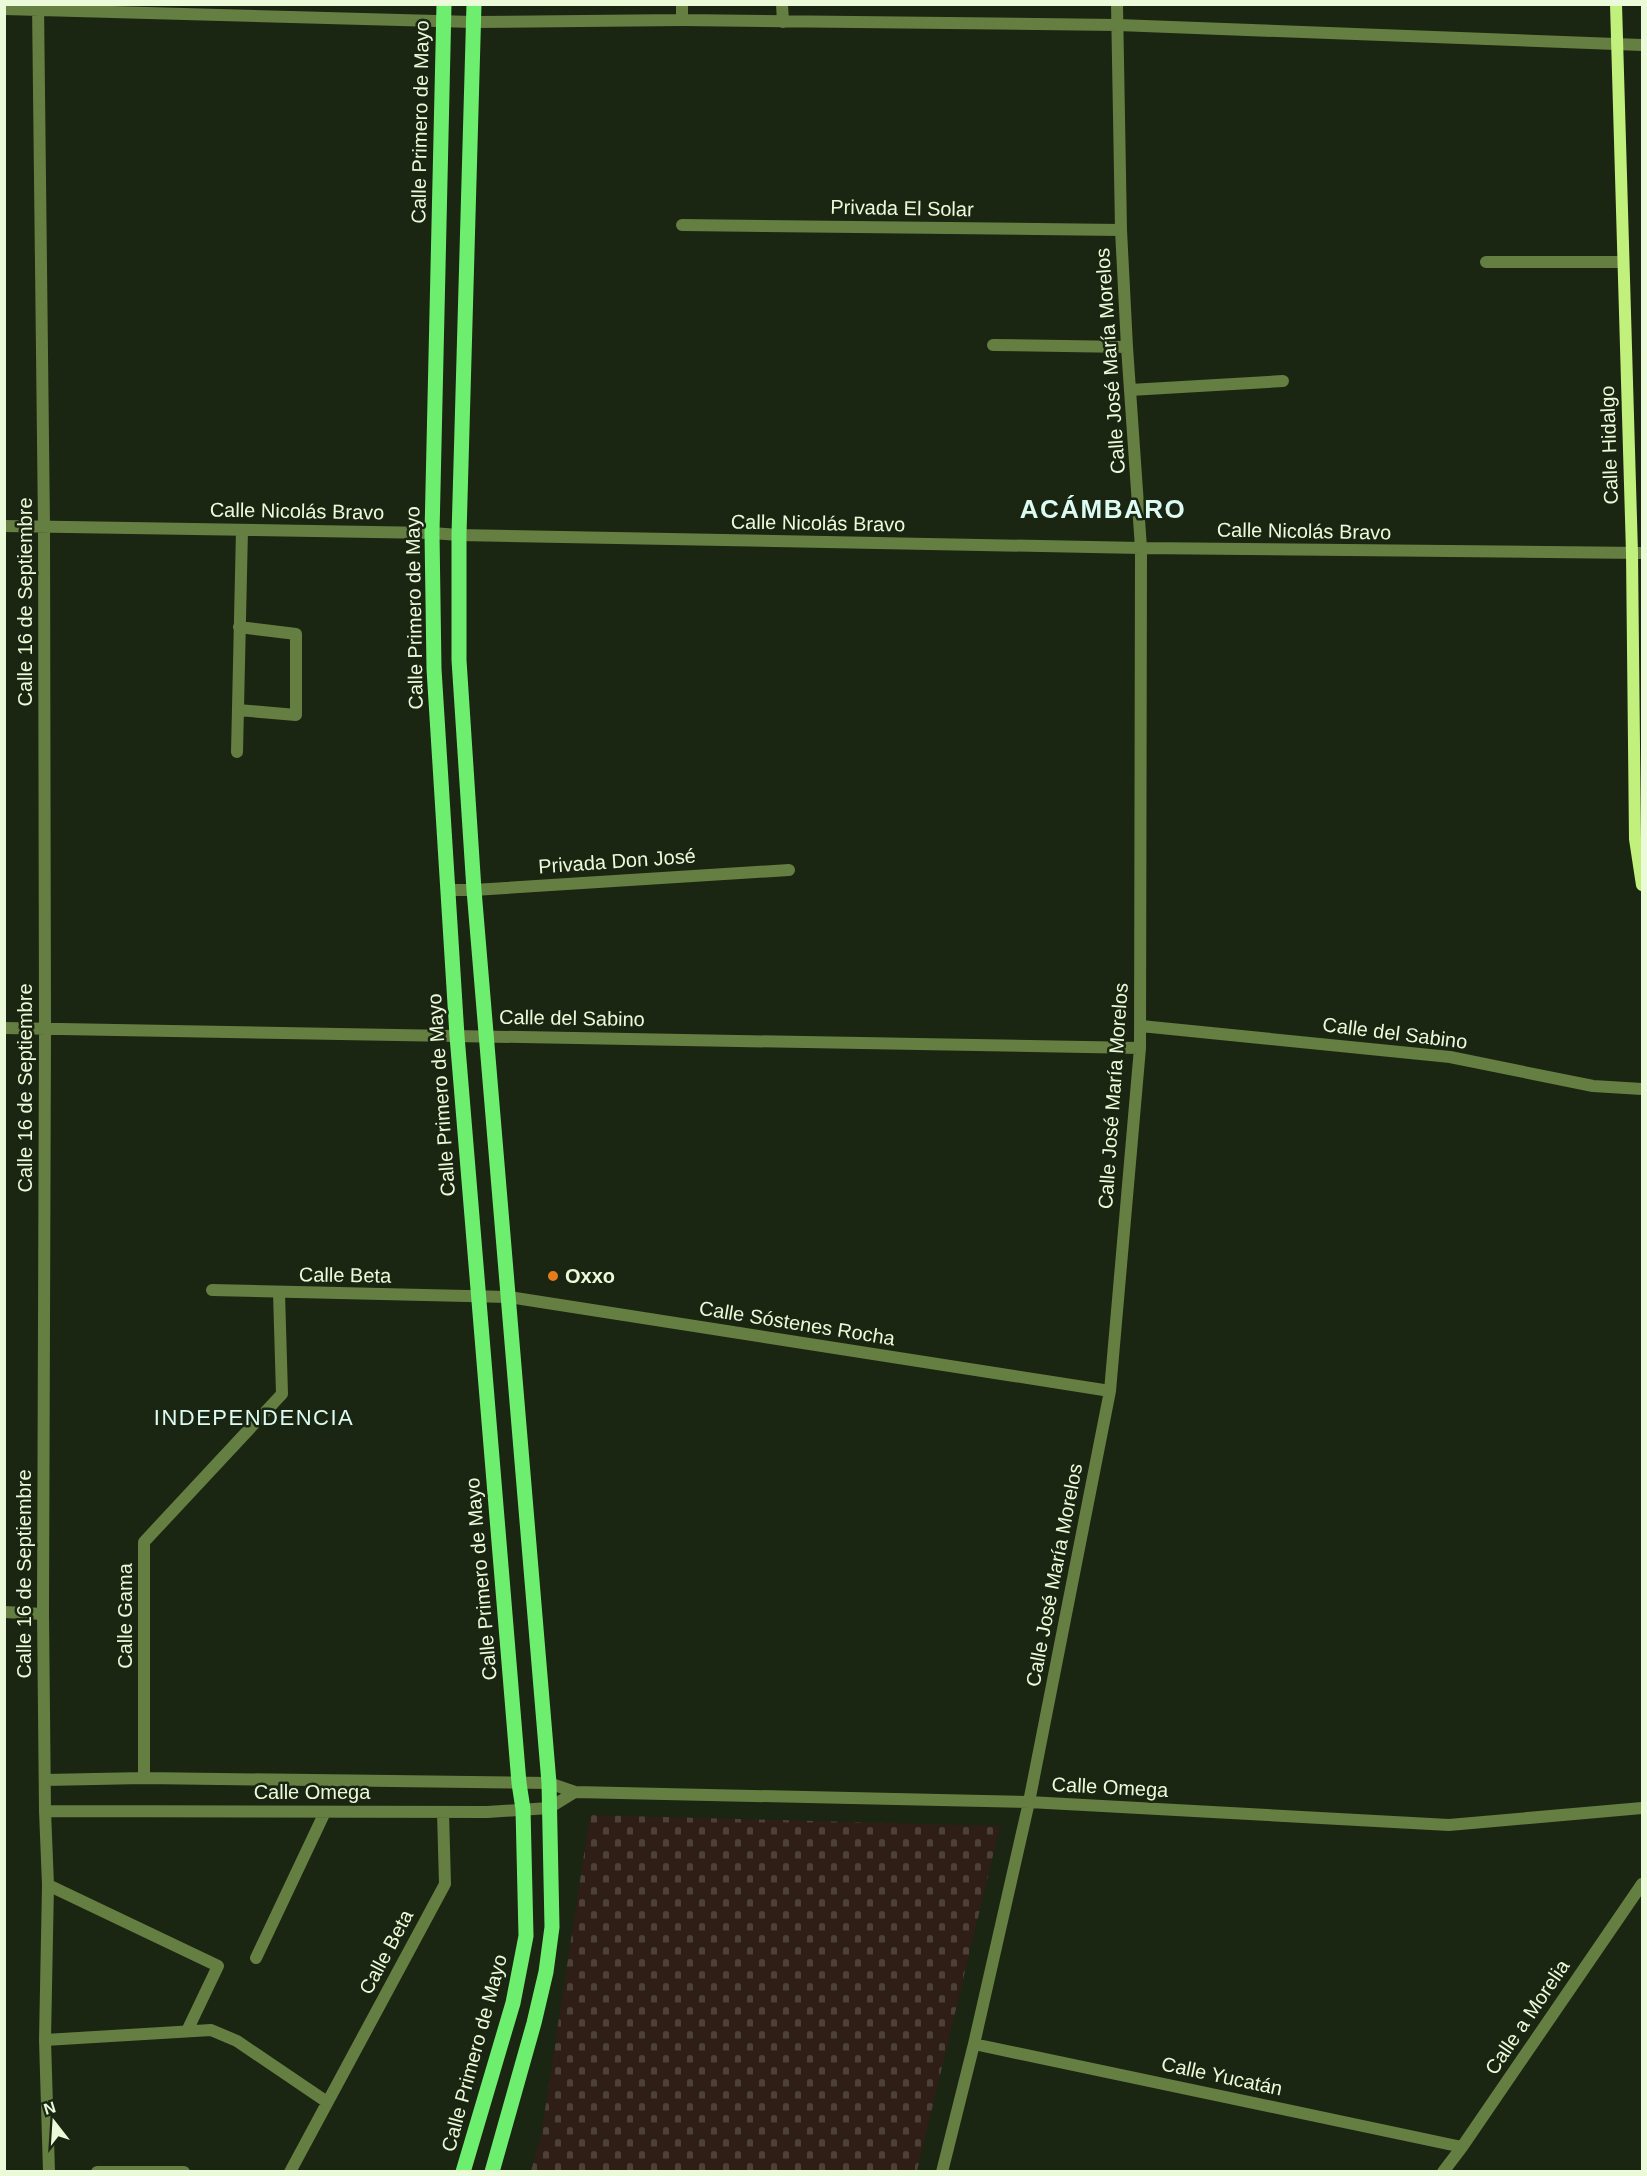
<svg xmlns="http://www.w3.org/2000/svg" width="1647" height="2176" font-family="Arial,sans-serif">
<defs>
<pattern id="cemetery-stones" width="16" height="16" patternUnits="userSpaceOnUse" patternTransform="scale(1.5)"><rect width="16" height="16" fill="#2e1e16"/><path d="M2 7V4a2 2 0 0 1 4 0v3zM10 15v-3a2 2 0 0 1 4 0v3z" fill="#4c4037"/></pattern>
</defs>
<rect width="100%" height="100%" fill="#1a2512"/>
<path fill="url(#cemetery-stones)" d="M590,1815L1000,1826L917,2171H531L541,2136Z"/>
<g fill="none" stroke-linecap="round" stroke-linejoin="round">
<path stroke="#657e42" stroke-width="12" d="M38,4L44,527L45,1029L43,1614L45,1811L48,1885L45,2040L49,2172
M682,4V20
M782,4L783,22
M4,9L473,22L682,20L1118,25L1642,45
M682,225L1121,230
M1486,262H1623
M993,345L1127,347
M1130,390L1283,381
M4,526L432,533L459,535L1141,548L1642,553
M238,710L296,715V634L239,627
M237,752L242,530
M447,890H474L789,870
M1141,1026L1450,1057L1593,1086L1642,1089
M4,1028L1140,1048
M212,1290L509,1297L1110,1391
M4,1612L43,1614
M144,1778V1542L282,1394L279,1293
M45,1780L144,1778L549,1783L575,1792L1029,1802L1449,1825L1642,1808
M45,1811L487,1812L549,1808L575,1792
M48,1885L218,1966L187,2031
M256,1958L325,1812
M45,2040L211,2030L237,2041L327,2102
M974,2044L1462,2147
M97,2172H184
M290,2172L445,1884L443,1812
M942,2172L974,2044L1029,1802L1110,1391L1140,1048L1141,548L1127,347L1121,230L1117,4
M1443,2172L1462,2147L1642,1884"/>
<path stroke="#c1f07c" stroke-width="12" d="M1616,4L1632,553L1635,839L1642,885"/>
<path stroke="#6dee6e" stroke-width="15" d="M444,4L432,533L434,669L457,1036L519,1783L523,1809L526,1936L513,2003L463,2172
M474,4L459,535V660L474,890L549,1783L552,1927L546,1972L534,2023L492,2172"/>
</g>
<circle fill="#e57c1b" stroke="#1a2512" stroke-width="2" cx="553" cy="1276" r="6"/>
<g text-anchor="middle" stroke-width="5" stroke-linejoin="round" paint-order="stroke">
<g font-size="20" fill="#ebfbda" stroke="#1a2512">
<text transform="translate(420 122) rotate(-89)" y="7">Calle Primero de Mayo</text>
<text transform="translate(902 208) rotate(1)" y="7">Privada El Solar</text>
<text transform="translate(1110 361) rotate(-94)" y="7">Calle José María Morelos</text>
<text transform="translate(1609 445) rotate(-92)" y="7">Calle Hidalgo</text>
<text transform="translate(297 511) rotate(1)" y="7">Calle Nicolás Bravo</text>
<text transform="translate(818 523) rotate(1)" y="7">Calle Nicolás Bravo</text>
<text transform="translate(1304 531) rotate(1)" y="7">Calle Nicolás Bravo</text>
<text transform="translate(25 602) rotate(-90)" y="7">Calle 16 de Septiembre</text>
<text transform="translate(414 608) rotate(-91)" y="7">Calle Primero de Mayo</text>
<text transform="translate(617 861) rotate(-4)" y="7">Privada Don José</text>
<text transform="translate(572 1018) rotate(1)" y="7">Calle del Sabino</text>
<text transform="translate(1395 1033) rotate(7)" y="7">Calle del Sabino</text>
<text transform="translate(25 1088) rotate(-90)" y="7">Calle 16 de Septiembre</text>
<text transform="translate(441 1095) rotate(-94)" y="7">Calle Primero de Mayo</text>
<text transform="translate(1113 1096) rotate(-86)" y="7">Calle José María Morelos</text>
<text transform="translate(345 1275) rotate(1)" y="7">Calle Beta</text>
<text transform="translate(797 1323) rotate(9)" y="7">Calle Sóstenes Rocha</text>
<text transform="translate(24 1574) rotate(-90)" y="7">Calle 16 de Septiembre</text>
<text transform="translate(1054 1575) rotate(-79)" y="7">Calle José María Morelos</text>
<text transform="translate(481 1579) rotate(-95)" y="7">Calle Primero de Mayo</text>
<text transform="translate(125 1616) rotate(-90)" y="7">Calle Gama</text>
<text transform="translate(1110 1787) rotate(3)" y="7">Calle Omega</text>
<text x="312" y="1799">Calle Omega</text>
<text transform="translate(386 1952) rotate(-62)" y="7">Calle Beta</text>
<text transform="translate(1527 2017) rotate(-56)" y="7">Calle a Morelia</text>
<text transform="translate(474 2053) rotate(-75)" y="7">Calle Primero de Mayo</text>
<text transform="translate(1222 2076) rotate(12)" y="7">Calle Yucatán</text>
</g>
<g font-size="20" font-weight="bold" fill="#ebfbda" stroke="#1a2512" text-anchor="start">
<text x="565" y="1283">Oxxo</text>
</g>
<g font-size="22" letter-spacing="1.5" fill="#dcfbf3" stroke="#1a2512">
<text x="254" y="1425">INDEPENDENCIA</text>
</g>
<g font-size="26" font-weight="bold" letter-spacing="1.5" fill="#dcfbf3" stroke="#1a2512">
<text x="1103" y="518">ACÁMBARO</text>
</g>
</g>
<rect width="1647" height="2176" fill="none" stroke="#ebfbda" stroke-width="12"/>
<g transform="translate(54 2122) rotate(343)" stroke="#1a2512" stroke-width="4.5" paint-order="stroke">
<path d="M0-4.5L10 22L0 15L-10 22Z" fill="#ebfbda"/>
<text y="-9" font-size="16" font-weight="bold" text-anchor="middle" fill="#ebfbda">N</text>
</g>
</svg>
